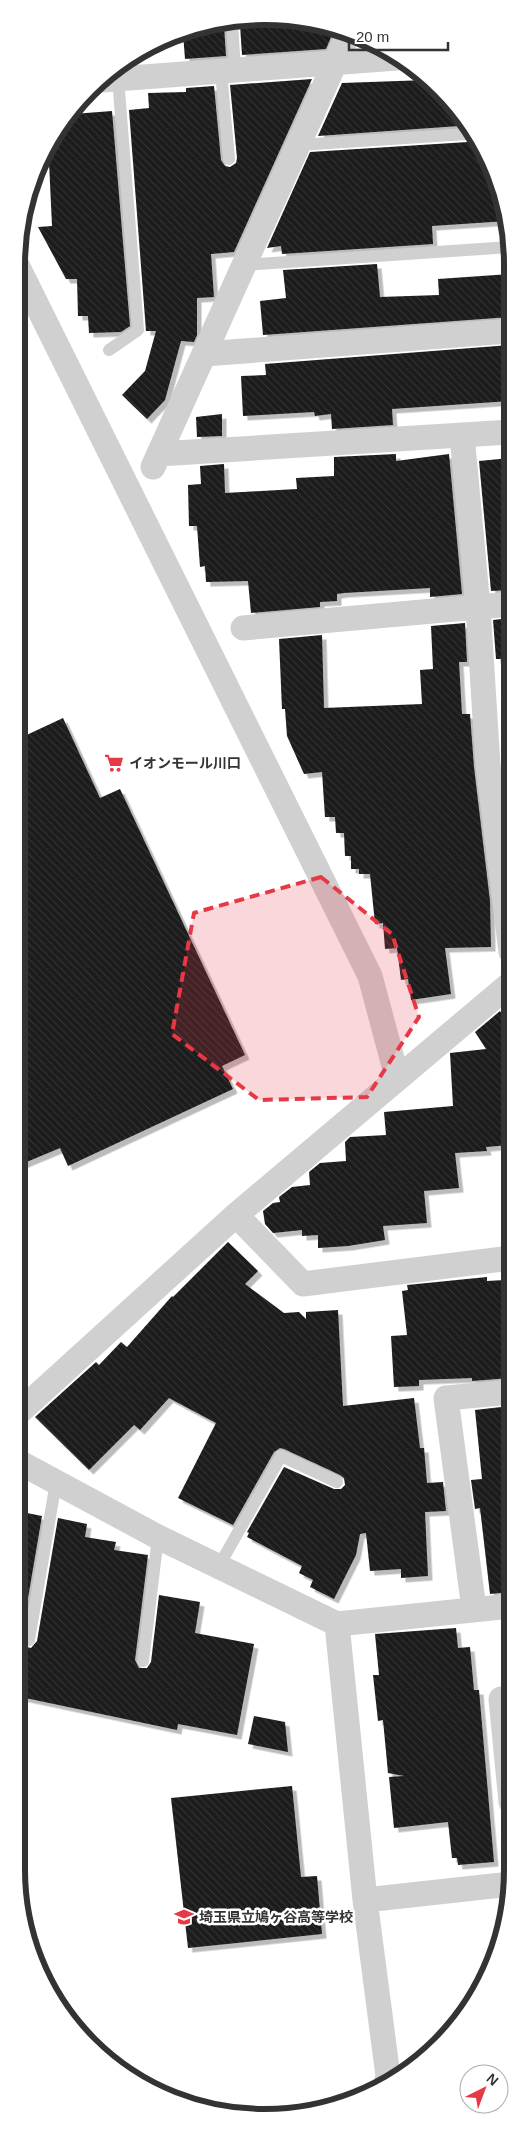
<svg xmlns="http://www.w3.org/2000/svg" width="529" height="2134" font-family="Arial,'Noto Sans JP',sans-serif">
<defs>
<pattern id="building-back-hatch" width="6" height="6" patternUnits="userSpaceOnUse" patternTransform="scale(1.25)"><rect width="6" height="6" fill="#1a1a1a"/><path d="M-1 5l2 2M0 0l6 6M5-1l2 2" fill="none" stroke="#333"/></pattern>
<filter id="shadow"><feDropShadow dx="4.5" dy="4.5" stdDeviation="0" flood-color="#0004"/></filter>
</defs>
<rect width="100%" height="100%" fill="#fff"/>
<path fill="url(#building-back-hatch)" filter="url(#shadow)" d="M297,18L334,30L326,49L242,55L240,25L260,24V21Z
M224,26L226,56L185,59L183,33L195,27Z
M312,79L234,252L211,254L214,297L197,298V335L194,342L181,341L165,400L147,419L122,395L145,371L156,331H146L129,110L149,108L148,93L186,92V88L214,86L221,160L225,166L230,167L236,163L237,158L230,85Z
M427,80L440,89L462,120L459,126L318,136L342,83Z
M112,111L130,326L121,332L89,333L88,316H78L77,279H66L38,227L52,226L49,162L42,164L50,140L73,114Z
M474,137L487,155L507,221L432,226L433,244L282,254L281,246L267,248L310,152L468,142Z
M377,264L380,297L439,295L438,279L511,274V317L263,335L260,301L286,298L283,270Z
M511,345V401L392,409L393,425L332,429L331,414L315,416L314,412L243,416L241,376L266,375L265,364Z
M222,414V436L197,437L196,417Z
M396,454V461L449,454L462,594L430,597V588L344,593L337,594V601L320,602V607L251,613L248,581L206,582L205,566L200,567L197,526H189L188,485L201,484L200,466L224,464L225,493L297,489L296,478L334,476V457Z
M511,458V590L491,591L479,461Z
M511,618V659H496L493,620Z
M465,623L467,662H459L462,714H470L474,767L490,901L491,947L445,948L451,994L411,1000L408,979L401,980L397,948L385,949L383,923L375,924L370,874H359V869H351V856H345L344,833H336L335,817H325L322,772L304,774L287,736L285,709H282L279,639L322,635L324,708L422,704L420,670L433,669L431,626Z
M63,718L100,798L120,789L245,1055L222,1066L233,1089L68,1166L60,1148L17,1166L18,739Z
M500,1011L511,1028V1145L486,1147L487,1151L455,1153L459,1188L424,1191L427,1223L383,1226L385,1240L348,1246L318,1248V1235L302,1236V1230L273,1233L265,1224L263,1211L273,1203L280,1202L279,1197L292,1187L310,1185L309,1172L320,1163L346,1161L345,1142L350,1137L386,1135L384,1112L453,1106L450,1053L486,1049L475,1032Z
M228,1242L258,1271L245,1284L284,1313L299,1312L306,1319V1312L338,1310L343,1406L414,1398L420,1448H424L427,1483L443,1482L446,1511L425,1512L428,1576L401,1578V1569L370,1571L366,1533L360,1534L356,1555L334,1599L310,1587L313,1580L299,1573L302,1566L247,1537L249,1533L247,1532L284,1467L334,1489H341L345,1485L344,1478L340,1475L284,1449L280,1448L274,1452L233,1525L178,1498L216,1423L169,1398L140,1430L134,1425L89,1470L35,1417L96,1362L99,1365L121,1342L127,1347L172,1296L173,1297Z
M487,1277V1281L505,1280L509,1324H511V1378L472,1381V1378L419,1380V1386L394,1387L391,1336L407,1335L402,1291L408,1290L407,1285Z
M511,1406V1592L490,1594L480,1508L475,1509L471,1480L482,1479L475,1410Z
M17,1511L42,1516L21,1639L23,1646L31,1648L37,1641L58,1518L87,1524L85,1537L116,1542L114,1550L148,1555L135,1660L139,1668H147L151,1662L159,1595L200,1602L195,1633L254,1644L237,1735L178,1724L177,1730L16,1696Z
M456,1628L458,1648L470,1647L474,1690H479L494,1862L458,1865L457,1858H452L448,1822L394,1828L389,1777L404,1776L388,1773L383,1720L378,1721L373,1675H379L375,1634Z
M254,1716L285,1722L288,1752L248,1744Z
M292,1786L301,1877L317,1876L322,1934L188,1948L171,1798Z"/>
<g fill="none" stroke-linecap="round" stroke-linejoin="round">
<path stroke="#d0d0d0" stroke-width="12" d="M232,23L235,70
M221,72L229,159
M299,145L467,134V126
M244,265L511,247
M109,350L138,330L118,78
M219,1566L281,1456L337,1482
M29,1640L56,1482
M143,1661L158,1537"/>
<path stroke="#d0d0d0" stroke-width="25" d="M103,80L397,58
M18,267L370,976L397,1077
M204,354L511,331
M462,435L478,607L488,765L511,952
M159,454L511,432
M153,467L348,34
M243,628L511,604
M236,1215L303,1284L511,1258
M17,1414L236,1215L511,983
M17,1461L158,1537L337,1624L511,1606
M474,1609L446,1398L511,1392
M337,1624L365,1900L388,2076L387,2080
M511,1802L501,1699L511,1698
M365,1900L511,1884"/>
</g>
<path fill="#e63946" fill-opacity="0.2" stroke="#e63946" stroke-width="4" stroke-dasharray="10 6" stroke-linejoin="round" d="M321,877L392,934L419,1017L367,1097L259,1100L172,1034L194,913Z"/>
<defs>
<g id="supermarket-bare" transform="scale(1.5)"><path d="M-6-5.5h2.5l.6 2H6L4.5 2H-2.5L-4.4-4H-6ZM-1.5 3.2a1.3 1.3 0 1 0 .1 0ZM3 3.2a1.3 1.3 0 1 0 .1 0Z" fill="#e63946" stroke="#fff" stroke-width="2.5" paint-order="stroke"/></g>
<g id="school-bare" transform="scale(1.5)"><path d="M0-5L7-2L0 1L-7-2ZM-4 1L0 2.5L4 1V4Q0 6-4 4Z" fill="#e63946" stroke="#fff" stroke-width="2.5" paint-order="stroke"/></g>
</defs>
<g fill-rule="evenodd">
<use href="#supermarket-bare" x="114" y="763"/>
<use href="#school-bare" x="184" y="1917"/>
</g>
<g text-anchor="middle" stroke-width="5" stroke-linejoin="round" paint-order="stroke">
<g font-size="14" font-weight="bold" fill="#333" stroke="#fff" text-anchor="start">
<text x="129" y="768">イオンモール川口</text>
<text x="199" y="1922">埼玉県立鳩ヶ谷高等学校</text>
</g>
</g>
<path d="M0 0H529V2134H0ZM264 25H265A239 239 0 0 1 504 264V1870A239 239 0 0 1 265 2109H264A239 239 0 0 1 25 1870V264A239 239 0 0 1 264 25Z" fill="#fff" fill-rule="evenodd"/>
<path fill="none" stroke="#333" stroke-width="6" d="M264 25H265A239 239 0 0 1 504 264V1870A239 239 0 0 1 265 2109H264A239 239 0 0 1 25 1870V264A239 239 0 0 1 264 25Z"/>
<g transform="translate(484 2089) rotate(42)"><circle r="24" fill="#ffffff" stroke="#adadad"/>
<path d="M0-4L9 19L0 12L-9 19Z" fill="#e63946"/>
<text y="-8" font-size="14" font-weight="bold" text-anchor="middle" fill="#333333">N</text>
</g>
<path d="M349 42v8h99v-8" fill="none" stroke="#333333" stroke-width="2.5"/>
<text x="356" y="42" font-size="15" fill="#333333" stroke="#ffffff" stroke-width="4" paint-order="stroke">20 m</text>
</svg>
